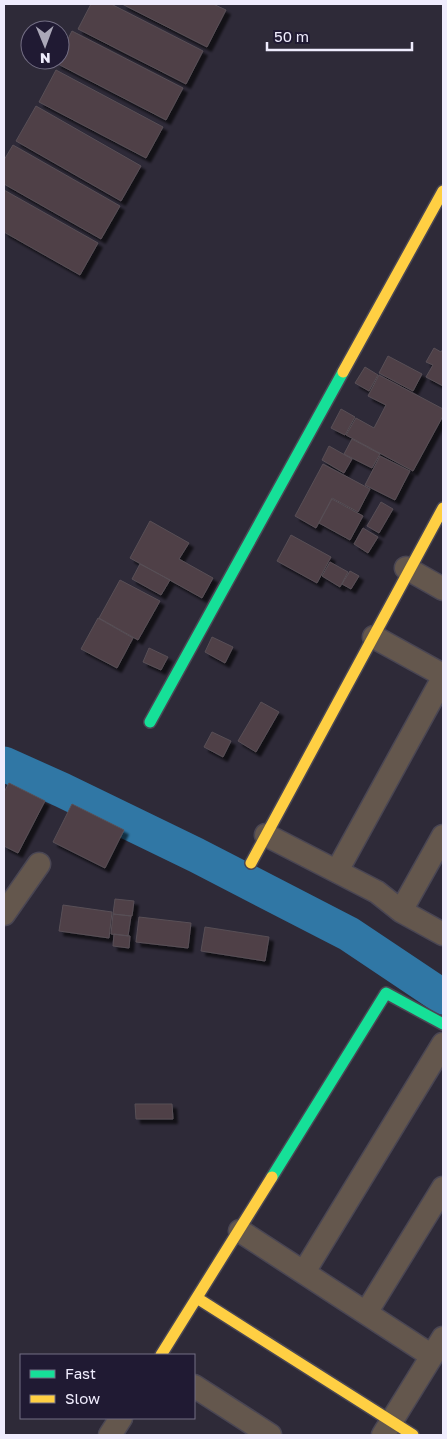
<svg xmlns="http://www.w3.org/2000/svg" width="447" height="1439" font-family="'Golos Text',sans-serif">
<defs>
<filter id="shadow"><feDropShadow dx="4.5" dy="4.5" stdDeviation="1" flood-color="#0009"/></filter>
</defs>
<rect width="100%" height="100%" fill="#2e2a38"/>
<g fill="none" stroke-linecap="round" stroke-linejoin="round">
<path stroke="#3077a5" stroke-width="35" d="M4,764L62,790L196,855L349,934L443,997"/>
</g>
<path fill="#4f4047" stroke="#584f56" filter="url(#shadow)" d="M91,4H111L203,51L186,84L78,29Z
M122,4H213L226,10L207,47Z
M72,31L183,88L166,120L56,63L60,60V55Z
M56,70L163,127L146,158L39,102Z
M36,106L141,166L121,201L16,141Z
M13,145L120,206L101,239L4,184V160Z
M4,190L98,243L80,275L4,232Z
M434,348L441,352L443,349V386L426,377L433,365L426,362Z
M388,356L422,374L413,391L379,373Z
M365,367L378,375L369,391L355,383Z
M379,375L443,409V416L413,471L346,435L356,418L374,428L386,405L368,396Z
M341,409L355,417L345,435L331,428Z
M352,439L380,454L372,468L344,454Z
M329,446L352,459L344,473L322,460Z
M380,456L410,471L395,500L365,485Z
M323,464L370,489L358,512L332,498L316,528L295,516Z
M332,499L363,516L350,540L319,523Z
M381,502L393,509L379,533L367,526Z
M150,521L189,543L179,559L213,578L202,598L130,558Z
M363,528L378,537L368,553L354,544Z
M291,535L331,557L317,583L277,561Z
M330,562L348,572L340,587L322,576Z
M140,564L170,580L161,595L132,579Z
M350,571L359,576L351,589L342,584Z
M120,580L160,601L138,640L99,618Z
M98,618L133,638L117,668L81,649Z
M212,637L233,647L225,663L205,652Z
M149,648L168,657L161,670L143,662Z
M261,702L279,712L256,752L238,741Z
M212,732L231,741L223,757L204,747Z
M9,783L45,801L18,853L4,846V792Z
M72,804L124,830L105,868L53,842Z
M115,899L134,901L132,916L113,914Z
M63,905L112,912L109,938L59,931Z
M113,914L131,916L128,936L111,934Z
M139,917L191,923L188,948L136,942Z
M205,927L269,937L265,961L201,951Z
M114,934L130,936L129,948L113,946Z
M135,1104H172L173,1119H136Z"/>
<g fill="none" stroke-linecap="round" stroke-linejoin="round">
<g stroke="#4a4653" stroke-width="25">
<path id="street" d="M406,568L443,589
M374,637L443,675
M266,835L377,892L401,911L443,934
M337,871L443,678
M401,911L443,836
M4,914L39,864
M240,1231L432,1356
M304,1272L443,1044
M366,1313L443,1188
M194,1386L270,1435
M110,1435L121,1418
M383,1435L443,1338"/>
</g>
<g stroke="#4a4653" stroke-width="14">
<path id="fast" d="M150,722L343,372
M272,1177L386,993L443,1024"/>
</g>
<g stroke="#4a4653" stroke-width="14">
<path id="slow" d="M343,372L443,191
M251,863L443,508
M197,1298L413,1435
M161,1355L272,1177"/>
</g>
<use href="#street" stroke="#64574d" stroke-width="22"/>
<use href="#fast" stroke="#16e098" stroke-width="11"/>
<use href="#slow" stroke="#ffcf43" stroke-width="11"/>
</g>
<rect width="447" height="1439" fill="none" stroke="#efecfd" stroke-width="10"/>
<rect x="20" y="1354" width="175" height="65" fill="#201a33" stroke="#736e84"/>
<rect x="30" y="1370" width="25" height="8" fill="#16e098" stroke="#736e84"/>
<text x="65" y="1379" font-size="15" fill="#efecfd">Fast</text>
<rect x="30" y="1395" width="25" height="8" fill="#ffcf43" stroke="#736e84"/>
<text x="65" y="1404" font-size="15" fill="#efecfd">Slow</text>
<g transform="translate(45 45) rotate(179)"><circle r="24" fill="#201a33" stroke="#736e84"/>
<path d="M0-4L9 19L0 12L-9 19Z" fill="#aba8b8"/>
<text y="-8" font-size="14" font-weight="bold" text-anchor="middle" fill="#efecfd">N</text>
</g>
<path d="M267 42v8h145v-8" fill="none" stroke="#efecfd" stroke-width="2.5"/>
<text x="274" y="42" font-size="15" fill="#efecfd" stroke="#201a33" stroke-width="4" paint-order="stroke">50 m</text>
</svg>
